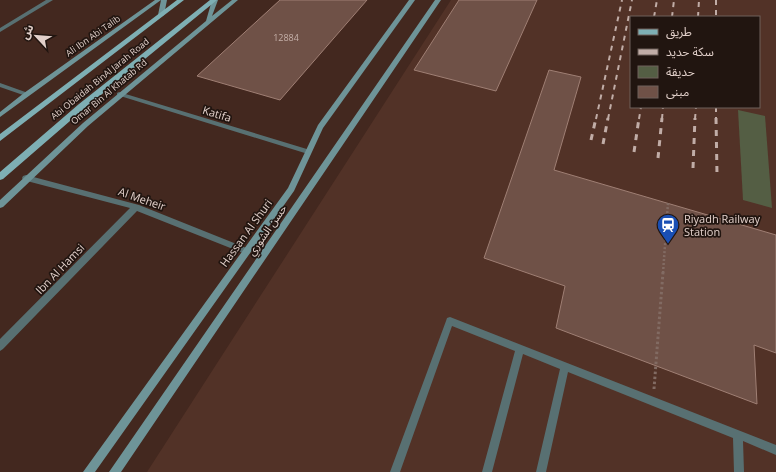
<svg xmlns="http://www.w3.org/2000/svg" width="776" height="472" font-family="'Open Sans','Noto Sans Arabic',sans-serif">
<rect width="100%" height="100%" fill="#43281f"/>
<path fill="#523227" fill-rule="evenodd" d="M451,0H776V472H147ZM631,17H759V107H631Z"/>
<path fill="#545e44" d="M738,110L765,116L772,208L743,200Z"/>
<path fill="#6f5147" stroke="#9f7f74" d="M280,0H367L280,100L197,76Z
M459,0H537L496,91L414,70Z
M549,70L581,77L554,170L776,235V353L754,345L757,404L556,328L565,286L484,258Z"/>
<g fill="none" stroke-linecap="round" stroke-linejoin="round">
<path stroke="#826b63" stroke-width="2.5" stroke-dasharray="2 2" stroke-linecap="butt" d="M663,273L668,203"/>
<path stroke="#826b63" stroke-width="3" stroke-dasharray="2.5 2.5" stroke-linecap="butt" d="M654,389L663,272"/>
<path fill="#587072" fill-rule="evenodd" d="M450,317L776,445V455L743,441L744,472H734L733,438L568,372L546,472H536L560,369L523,354L492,472H482L515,351L452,326L400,472H390L446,321L447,318Z"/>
<path fill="#587072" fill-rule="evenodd" d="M46,0H53L0,32V28Z
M0,83L28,93L29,94L26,96L0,87Z
M119,92L310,150L311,152L308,154L117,95V93Z
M26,175L139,205L249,249L250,251L249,253L246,254L243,253L137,211L3,349L0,351V339L130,208L23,180L22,178L23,176Z"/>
<path fill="#6e9498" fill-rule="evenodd" d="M155,0H161L0,117V112L24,93Z
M161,0H167L164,15L161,17L158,15Z
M212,0H218L212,16L232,0H238L88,126L3,207L0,208V200L83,123L206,21Z
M409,0H415L323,128L294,191L95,472H83L288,188L318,125Z
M435,0H441L121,472H109Z"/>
<path fill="#7eafb4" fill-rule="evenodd" d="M177,0H184L0,141V134Z
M210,0H217L85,108L3,179L0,180V172L79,104Z"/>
<path stroke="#c1ada7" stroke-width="2" stroke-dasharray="5 5" stroke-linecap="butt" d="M716,0V17
M654,17L657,0
M672,17L674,0
M698,17L699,0
M716,107V119
M596,119L622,0
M608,119L632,0
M639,119L641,107
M662,119L663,107
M695,119L696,107"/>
<path stroke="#c1ada7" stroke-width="3" stroke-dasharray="6 6" stroke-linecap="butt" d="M716,118L717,174
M591,140L596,118
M603,144L608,118
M634,152L639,118
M658,158L662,118
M693,168L695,118"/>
</g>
<defs>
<g id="station-pin" transform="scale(1.15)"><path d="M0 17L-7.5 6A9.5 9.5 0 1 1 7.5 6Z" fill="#1a4fb4" stroke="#211510"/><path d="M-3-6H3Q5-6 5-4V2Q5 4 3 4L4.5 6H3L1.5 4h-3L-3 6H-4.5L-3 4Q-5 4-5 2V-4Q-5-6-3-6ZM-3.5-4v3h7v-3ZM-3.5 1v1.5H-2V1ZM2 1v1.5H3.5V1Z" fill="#fff"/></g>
</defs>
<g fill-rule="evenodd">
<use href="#station-pin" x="668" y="225"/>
</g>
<g text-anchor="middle" stroke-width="3.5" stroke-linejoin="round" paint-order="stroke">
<g font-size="9" fill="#e2d0ca" stroke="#211510">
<text transform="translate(93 36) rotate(-35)" y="3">Ali Ibn Abi Talib</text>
<text transform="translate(100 79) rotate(-39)" y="3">Abi Obaidah BinAl Jarah Road</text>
<text transform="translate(109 92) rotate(-40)" y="3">Omar Bin Al Khatab Rd</text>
</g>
<g font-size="9" fill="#c5b0a9">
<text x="286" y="41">12884</text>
</g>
<g font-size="11" fill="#e2d0ca" stroke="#211510">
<text transform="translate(217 114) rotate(17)" y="4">Katifa</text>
<text transform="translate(142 199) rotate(19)" y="4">Al Meheir</text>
<text transform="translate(267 230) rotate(-55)" y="4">حسن الشوري</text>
<text transform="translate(246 233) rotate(-54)" y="4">Hassan Al Shuri</text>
<text transform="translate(60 269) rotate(-46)" y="4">Ibn Al Hamsi</text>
</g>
<g font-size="11" fill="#e2d0ca" stroke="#211510" text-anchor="start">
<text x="684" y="223">Riyadh Railway<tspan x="684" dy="13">Station</tspan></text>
</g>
</g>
<rect x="630" y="16" width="130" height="92" fill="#211510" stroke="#6e605a"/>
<rect x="638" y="29" width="20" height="6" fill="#7eafb4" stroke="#6e605a"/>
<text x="666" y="36" font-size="12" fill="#e2d0ca">طريق</text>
<rect x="638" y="49" width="20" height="6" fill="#c1ada7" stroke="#6e605a"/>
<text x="666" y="56" font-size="12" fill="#e2d0ca">سكة حديد</text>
<rect x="638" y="66" width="20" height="12" fill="#545e44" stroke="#6e605a"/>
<text x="666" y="76" font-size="12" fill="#e2d0ca">حديقة</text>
<rect x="638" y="86" width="20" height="12" fill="#6f5147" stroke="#6e605a"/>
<text x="666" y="96" font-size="12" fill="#e2d0ca">مبنى</text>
<g transform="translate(36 36) rotate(296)" stroke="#211510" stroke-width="3" paint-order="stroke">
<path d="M0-3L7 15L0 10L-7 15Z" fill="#e2d0ca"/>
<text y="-6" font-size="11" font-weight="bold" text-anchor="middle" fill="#e2d0ca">ش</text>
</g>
</svg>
